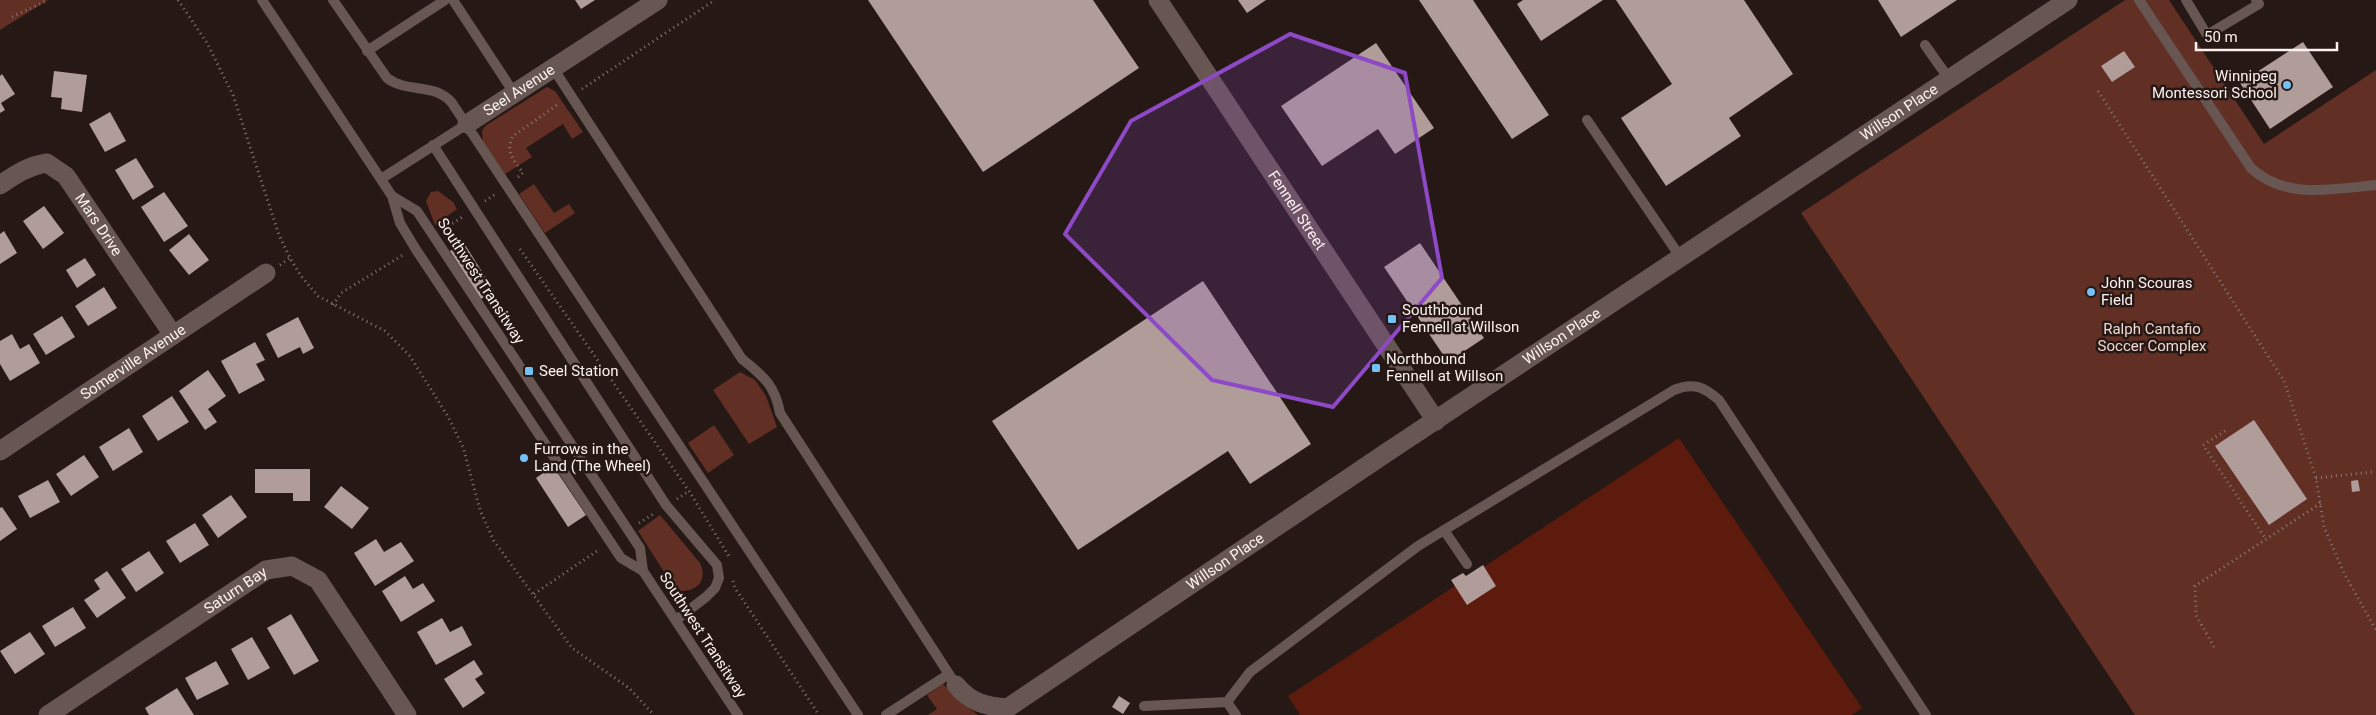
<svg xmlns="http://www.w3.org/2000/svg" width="2376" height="715" font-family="Roboto,sans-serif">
<rect width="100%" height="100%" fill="#261814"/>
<path fill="#612f23" d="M0,0H48L0,30Z
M2125,0H2169L2264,144L2376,70V715H2135L1801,213Z
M547,87L555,91L583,132L572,139L563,124L526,148L532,157L505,174L483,142L482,131L485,126Z
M534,184L554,213L569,204L575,213L545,233L519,194Z
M438,191L453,202L457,209L435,225L426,201L431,192Z
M740,372L755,380L766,396L777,427L749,444L713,390Z
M714,425L734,455L708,473L688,443Z
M660,515L700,563C708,580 698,592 679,591L673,586L638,531Z
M943,684L962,703L978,715H928L937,709L927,695Z"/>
<path fill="#5c1b0c" d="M1679,438L1862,708L1852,715H1300L1288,696Z"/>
<path fill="#b09d99" d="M575,0H595L581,9Z
M868,0H1093L1139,68L983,172Z
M1238,0H1266L1247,13Z
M1419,0H1473L1549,115L1512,139Z
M1523,0H1603L1541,41L1517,4Z
M1616,0H1744L1793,74L1729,118L1741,136L1666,186L1621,118L1672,84Z
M1878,0H1957L1901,37Z
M2303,42L2333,87L2270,129L2240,83Z
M1376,43L1434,128L1395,154L1378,129L1322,166L1281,106Z
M2124,51L2135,67L2112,82L2101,66Z
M54,71L87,75L82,112L61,109L62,98L51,97Z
M2,74L15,94L1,103L5,110L0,113V76Z
M110,112L126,141L105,152L89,124Z
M136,158L154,187L133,200L115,170Z
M164,192L188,226L164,242L141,207Z
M44,206L64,233L43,249L23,221Z
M4,231L17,253L0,264V234Z
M189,234L209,260L189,275L169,250Z
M464,243L494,291L481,299L450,251Z
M1420,243L1484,338L1448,362L1384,267Z
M85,258L96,275L77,288L66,270Z
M1203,281L1311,444L1250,484L1228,451L1078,550L992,421Z
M104,287L117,308L88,326L75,306Z
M62,316L75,337L46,355L33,334Z
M298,317L314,348L303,354L300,347L278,358L266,334Z
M12,334L20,349L29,344L40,363L10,381L0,364V341Z
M255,342L265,360L256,364L265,380L239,394L221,361Z
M208,370L226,396L208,409L217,422L205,430L179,391Z
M172,396L189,422L158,441L142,416Z
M2254,420L2307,499L2269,525L2215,446Z
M129,428L143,452L113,471L99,447Z
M84,455L99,477L71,496L56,474Z
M553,466L586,515L568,527L536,478Z
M255,469H310V501H293V493H255Z
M48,480L60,502L30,518L18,496Z
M2358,480L2360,491L2352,492L2351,481Z
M341,486L369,508L352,529L324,507Z
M231,495L247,517L218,538L202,515Z
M2,507L17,529L0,541V508Z
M195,523L209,545L180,563L166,541Z
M376,539L384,552L401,542L414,561L375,586L354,553Z
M149,551L164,573L136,592L121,569Z
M1483,565L1496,586L1467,605L1451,580L1463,573L1466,576Z
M107,571L126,598L97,618L84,600L100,589L94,580Z
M405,576L413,589L423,583L435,601L401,622L382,591Z
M73,607L86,628L55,647L42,626Z
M291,614L319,661L294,675L267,628Z
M442,618L450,632L462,626L472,645L436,665L417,632Z
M30,632L45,654L15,674L0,651Z
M252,637L270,668L248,680L231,649Z
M474,660L483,674L475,679L485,693L463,708L444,679Z
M216,661L229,684L197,700L185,678Z
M177,688L194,715H149L145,708Z
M1119,696L1130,703L1123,714L1112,707Z"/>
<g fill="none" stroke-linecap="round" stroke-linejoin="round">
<path stroke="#857875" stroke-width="3" stroke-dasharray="1 4" stroke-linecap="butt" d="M178,0L207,43L233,95L279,235L290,258L301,276L318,296L385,331L410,356L447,415L463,447L480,510L494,541L572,648L629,688L654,715
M12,17L48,0
M582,89L715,0
M2098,91L2284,381L2316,478L2324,527L2345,575L2376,630
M518,177L523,173C514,161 505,151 513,136L560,103
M485,201L497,193
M444,229L464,216
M520,249L689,491L730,558
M280,265L290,258
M333,305L341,293L403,255
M2225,431L2203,445L2265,538
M2316,478L2372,472
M677,499L689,491
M639,523L655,513
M733,581L735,588L819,715
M534,594L600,549
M2214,647L2196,615L2195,586L2321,503"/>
<path stroke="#675652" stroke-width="10" d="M262,0L392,196L400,223L415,248L621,558L643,571
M333,0L387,78C408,94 435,82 452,103L858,715
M453,0L514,93
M2139,0L2251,168C2285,200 2333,189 2376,185
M2186,0L2207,35L2259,4L2256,0
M1925,45L1949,79
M367,51L445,0
M553,68L742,359C763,376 775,385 780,413L956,685
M1587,120L1681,258
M433,145L666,505L717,565L719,578L715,588L706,597L676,620
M381,179L467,124
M392,196L417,211L640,548L643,571L738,715
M1444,530L1467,564
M1227,702L1236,715
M1144,706L1227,702L1250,672L1418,546L1674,390C1694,382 1704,387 1719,400L1926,715
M886,715L949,674"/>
<g stroke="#675652" stroke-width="19">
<path id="s1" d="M1158,0L1436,421"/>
<path id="s2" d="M467,124L658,0"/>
<path id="s3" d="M0,185C16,174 28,166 47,163L66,176L173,335"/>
<path id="s4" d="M0,451L266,273"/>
<path d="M956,685C971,703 985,706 1008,708"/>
<path id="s5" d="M48,715L266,570L292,566L318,580L407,715"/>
<path id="s6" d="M997,715L1386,453L2068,0"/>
</g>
</g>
<path fill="#8e4ac6" fill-opacity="0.2" stroke="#8e4ac6" stroke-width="4" stroke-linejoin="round" d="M1290,34L1405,73L1442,278L1333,407L1212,380L1065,234L1131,121Z"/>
<g fill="#73c1f5" stroke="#261814" stroke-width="2">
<circle cx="2287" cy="85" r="5"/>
<circle cx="2091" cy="292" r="5"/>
<rect x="1387" y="314" width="10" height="10" rx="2.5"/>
<rect x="1371" y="363" width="10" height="10" rx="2.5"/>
<rect x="524" y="366" width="10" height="10" rx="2.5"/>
<circle cx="524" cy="458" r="5"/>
</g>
<g text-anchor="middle" stroke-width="5" stroke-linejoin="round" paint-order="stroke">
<g font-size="15" fill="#fdf2f0" stroke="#261814" text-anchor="start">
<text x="2277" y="81" text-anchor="end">Winnipeg<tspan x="2277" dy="17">Montessori School</tspan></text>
<text x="2101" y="288">John Scouras<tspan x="2101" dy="17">Field</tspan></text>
<text x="1402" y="315">Southbound<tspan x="1402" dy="17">Fennell at Willson</tspan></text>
<text x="1386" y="364">Northbound<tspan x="1386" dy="17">Fennell at Willson</tspan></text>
<text x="539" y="376">Seel Station</text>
<text x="534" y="454">Furrows in the<tspan x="534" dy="17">Land (The Wheel)</tspan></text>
</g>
<g font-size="15" fill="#fdf2f0" stroke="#261814">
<text dy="5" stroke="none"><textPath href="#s2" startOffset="62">Seel Avenue</textPath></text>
<text dy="5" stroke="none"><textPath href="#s6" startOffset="1085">Willson Place</textPath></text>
<text dy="5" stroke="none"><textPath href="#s1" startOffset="252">Fennell Street</textPath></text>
<text dy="5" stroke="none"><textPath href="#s3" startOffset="134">Mars Drive</textPath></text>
<text transform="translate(481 281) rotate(57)" y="5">Southwest Transitway</text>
<text dy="5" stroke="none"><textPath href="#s6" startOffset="680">Willson Place</textPath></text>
<text dy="5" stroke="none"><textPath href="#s4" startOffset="160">Somerville Avenue</textPath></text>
<text dy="5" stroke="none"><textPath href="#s6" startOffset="275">Willson Place</textPath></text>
<text dy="5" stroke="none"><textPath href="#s5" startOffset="225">Saturn Bay</textPath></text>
<text transform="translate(703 635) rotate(57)" y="5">Southwest Transitway</text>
</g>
<g font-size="15" fill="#f1d7d1" stroke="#261814">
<text x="2152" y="334">Ralph Cantafio<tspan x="2152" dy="17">Soccer Complex</tspan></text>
</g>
</g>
<path d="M2196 42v8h141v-8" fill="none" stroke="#fdf2f0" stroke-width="2.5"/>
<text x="2204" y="42" font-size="15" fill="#fdf2f0" stroke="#261814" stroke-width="4" paint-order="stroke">50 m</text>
</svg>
